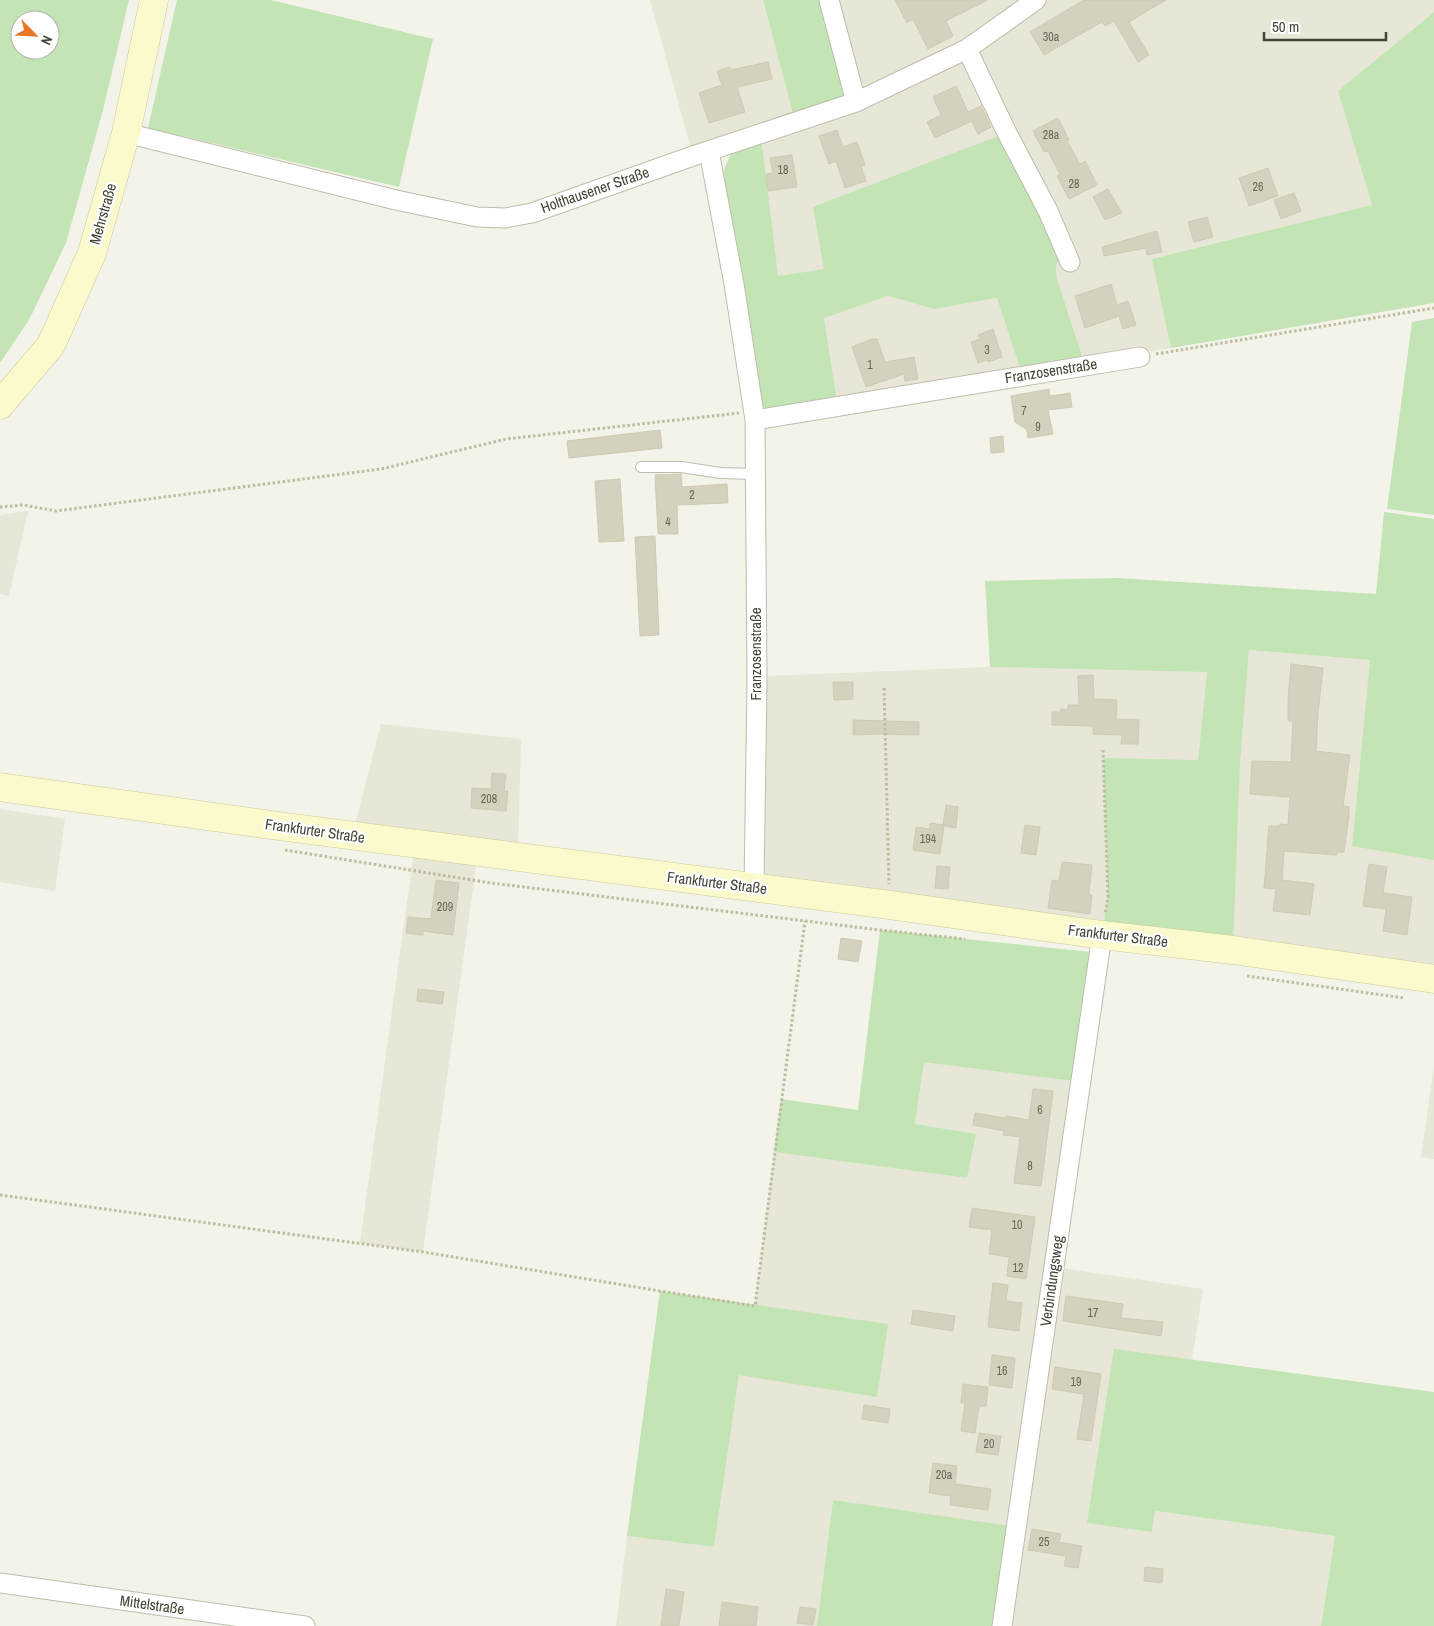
<svg xmlns="http://www.w3.org/2000/svg" width="1434" height="1626" font-family="'Archivo Narrow',sans-serif">
<rect width="100%" height="100%" fill="#f3f3e9"/>
<path fill="#e7e6d7" d="M650,0H763L793,114L847,96L819,0H1434V12L1338,91L1372,205L1153,259L1171,348L1084,362L1057,279L1056,265L1060,260L824,270L777,276L762,145L731,154L693,156Z
M888,296L934,309L997,298L1021,371L837,401L824,318Z
M28,511L9,596L0,594V515Z
M1249,650L1370,660L1352,845L1434,860V979L1233,950L1240,764Z
M990,667L1207,671L1198,760L1103,759L1108,897L1102,935L754,888L757,681L766,676Z
M381,724L521,739L518,857L478,852L423,1252L360,1243L415,844L352,836Z
M0,809L65,819L55,891L0,882Z
M924,1061L1074,1081L1055,1267L1203,1289L1192,1360L1114,1350L1152,1531L1154,1511L1335,1536L1321,1626H1002L833,1500L817,1626H616L627,1536L714,1547L739,1375L887,1324L755,1306L774,1152L967,1178L976,1134L915,1125Z
M1434,1066V1159L1421,1157Z"/>
<path fill="#c3e4b5" fill-rule="evenodd" d="M0,0H129L103,110L66,243L29,320L0,363ZM20,20H50V50H20Z
M177,0H271L433,39L399,187L148,128Z
M763,0H819L847,96L793,114Z
M1434,12V303L1171,348L1152,259L1372,205L1338,91Z
M1003,134L1060,260L1056,265L1057,279L1084,362L1021,371L997,298L934,309L888,296L824,318L837,401L769,411L759,403L723,178L725,167L731,154L762,144L778,276L824,269L813,207Z
M1434,318V515L1387,509L1412,322Z
M1384,512L1434,519V860L1352,846L1370,660L1249,650L1240,764L1233,950L1102,935L1108,897L1103,758L1198,760L1207,672L990,667L985,581L1117,578L1376,594Z
M880,930L1100,953L1074,1081L924,1062L915,1124L976,1134L967,1178L774,1152L781,1099L858,1110Z
M660,1291L888,1324L877,1397L739,1375L714,1547L627,1536Z
M1114,1349L1434,1392V1626H1321L1335,1536L1155,1511L1152,1532L1087,1523Z
M833,1500L1017,1527L1002,1626H817Z"/>
<path fill="#d4d1bf" stroke="#cecab3" d="M895,0H988L946,21L953,36L928,49L913,19L907,23Z
M1084,0H1166L1129,22L1149,55L1138,62L1114,21L1105,26L1102,22L1044,55L1030,32Z
M768,62L772,79L737,87L745,112L709,123L699,93L722,85L717,71L730,67L731,70Z
M956,86L968,112L981,106L991,127L978,134L972,121L935,138L927,122L941,115L933,97Z
M1058,118L1069,140L1067,141L1080,164L1085,161L1097,185L1069,199L1057,176L1060,174L1048,151L1044,152L1033,131Z
M837,130L843,147L857,142L865,165L861,167L866,181L845,188L836,161L829,164L819,136Z
M792,155L797,187L768,191L766,174L773,173L770,158Z
M1268,168L1278,196L1249,206L1239,178Z
M1108,189L1122,213L1105,220L1093,197Z
M1294,193L1301,211L1281,219L1274,200Z
M1207,217L1213,237L1194,242L1188,222Z
M1157,231L1162,252L1147,255L1146,248L1104,256L1102,247Z
M1111,284L1117,305L1128,301L1136,325L1123,329L1119,316L1085,328L1075,296Z
M993,329L1002,357L988,362L987,360L978,363L971,342L980,339L978,335Z
M872,339H877L885,362L914,357L918,379L905,381L904,374L866,387L852,347Z
M1049,389L1050,396L1070,393L1072,407L1048,410L1053,434L1028,438L1027,430L1015,422L1011,396Z
M660,430L662,448L569,458L567,441Z
M1003,436L1004,452L991,453L990,438Z
M681,474L682,487L727,484L728,503L677,505L678,534H658L655,475Z
M620,479L624,541L599,542L595,481Z
M655,536L659,635L640,636L635,537Z
M1291,664L1323,668L1318,713L1316,751L1350,755L1343,806L1349,807V815L1344,852H1337V855L1284,851L1282,880L1314,884L1310,915L1273,911L1276,889L1264,888L1269,826H1280V824L1288,825L1290,797L1250,794L1252,761L1291,762L1293,721H1288V700Z
M1093,675L1094,699L1117,700L1116,719L1139,720L1138,744H1121L1122,735L1093,734V726L1052,725V712H1061V709L1068,710V705H1079L1078,676Z
M833,682H853V699L834,700Z
M853,720L919,722V735L880,734L853,735Z
M492,773L506,774L504,791H508L506,811L471,808L472,788L491,789Z
M946,805L958,807L956,828L944,826L940,854L913,850L916,827L930,829V823L943,825Z
M1025,825L1040,827L1036,855L1021,853Z
M1062,862L1092,865L1089,894L1092,895L1090,914L1048,908L1052,880L1059,881Z
M1369,864L1387,867L1383,893L1412,897L1407,935L1383,931L1386,909L1363,906Z
M937,866L950,867L948,889L935,888Z
M436,880L459,883L453,935L423,931V935L406,933L408,917L431,919Z
M841,938L862,941L858,962L838,959Z
M418,989L444,992L442,1004L417,1001Z
M1033,1089L1053,1091L1041,1186L1014,1183L1020,1137L1003,1135L1004,1131L973,1125L975,1113L1005,1118L1006,1116L1029,1120Z
M972,1208L1035,1217L1026,1279L1007,1276L1009,1257L989,1254L992,1230L969,1227Z
M993,1283L1008,1285L1006,1301L1022,1303L1019,1331L988,1327Z
M1066,1296L1123,1304L1121,1318L1163,1322L1161,1336L1063,1321Z
M913,1310L955,1316L953,1331L911,1324Z
M992,1355L1015,1358L1012,1388L989,1385Z
M1055,1367L1101,1374L1091,1441L1077,1439L1084,1394L1052,1389Z
M963,1384L988,1387L986,1406H979L975,1433L961,1431L965,1403H961Z
M864,1405L890,1409L888,1423L862,1419Z
M979,1433L1001,1436L998,1455L976,1452Z
M933,1463L957,1466L955,1484L991,1489L988,1510L950,1505L951,1496L929,1493Z
M1032,1529L1061,1534L1059,1542L1082,1546L1078,1568L1064,1566L1066,1556L1028,1550Z
M1145,1567L1163,1569L1162,1583L1144,1581Z
M666,1589L684,1592L679,1626H661Z
M722,1602L758,1607L756,1626H719Z
M800,1607L816,1609L813,1625L797,1623Z"/>
<g fill="none" stroke-linecap="round" stroke-linejoin="round">
<g stroke="#bebcac" stroke-width="12">
<path id="lane" d="M641,467H681L721,473L755,474"/>
</g>
<g stroke="#bebcac" stroke-width="21">
<path id="street" d="M829,0L856,102
M967,49L1007,133L1048,211L1070,262
M126,133L396,200L477,217L505,218L532,213L693,156L856,102L967,49L1036,0
M709,151L734,284L755,420L757,681L754,888
M755,420L1140,357
M0,1583L305,1626
M1002,1626L1102,935"/>
</g>
<g stroke="#cccc9a" stroke-width="29">
<path id="secondary" d="M0,405L51,345L92,253L126,133L154,0
M0,787L286,827L890,905L1102,935L1233,950L1434,979"/>
</g>
<path stroke="#bebb9e" stroke-width="3" stroke-dasharray="2.5 2.5" stroke-linecap="butt" d="M1156,354L1434,308
M0,507L23,505L56,511L381,469L506,439L739,413
M884,688L889,884
M1103,750L1108,897L1105,915
M285,850L491,883L880,930L965,939
M1247,976L1404,998
M0,1195L423,1252L660,1291L755,1306L805,921"/>
<use href="#lane" stroke="#fff" stroke-width="10"/>
<use href="#street" stroke="#fff" stroke-width="19"/>
<use href="#secondary" stroke="#fafacc" stroke-width="28"/>
</g>
<g text-anchor="middle" stroke-width="4.5" stroke-linejoin="round" paint-order="stroke">
<g font-size="12" fill="#6a675a">
<text x="1051" y="41">30a</text>
<text x="1051" y="139">28a</text>
<text x="783" y="174">18</text>
<text x="1074" y="188">28</text>
<text x="1258" y="191">26</text>
<text x="987" y="354">3</text>
<text x="870" y="369">1</text>
<text x="1024" y="415">7</text>
<text x="1038" y="431">9</text>
<text x="692" y="499">2</text>
<text x="668" y="526">4</text>
<text x="489" y="803">208</text>
<text x="928" y="843">194</text>
<text x="445" y="911">209</text>
<text x="1040" y="1114">6</text>
<text x="1030" y="1170">8</text>
<text x="1017" y="1229">10</text>
<text x="1018" y="1272">12</text>
<text x="1093" y="1317">17</text>
<text x="1002" y="1375">16</text>
<text x="1076" y="1386">19</text>
<text x="989" y="1448">20</text>
<text x="944" y="1479">20a</text>
<text x="1044" y="1546">25</text>
</g>
<g font-size="15" fill="#464438" stroke="#fff">
<text transform="translate(595 190) rotate(-19)" y="5">Holthausener Straße</text>
<text transform="translate(103 214) rotate(-74)" y="5">Mehrstraße</text>
<text transform="translate(1051 371) rotate(-9)" y="5">Franzosenstraße</text>
<text transform="translate(756 654) rotate(-90)" y="5">Franzosenstraße</text>
<text transform="translate(315 831) rotate(8)" y="5">Frankfurter Straße</text>
<text transform="translate(717 883) rotate(7)" y="5">Frankfurter Straße</text>
<text transform="translate(1118 936) rotate(7)" y="5">Frankfurter Straße</text>
<text transform="translate(1052 1281) rotate(-82)" y="5">Verbindungsweg</text>
<text transform="translate(152 1605) rotate(8)" y="5">Mittelstraße</text>
</g>
</g>
<g transform="translate(35 35) rotate(114)"><circle r="24" fill="#ffffff" stroke="#b5b4af"/>
<path d="M0-4L9 19L0 12L-9 19Z" fill="#e9772a"/>
<text y="-8" font-size="14" font-weight="bold" text-anchor="middle" fill="#464438">N</text>
</g>
<path d="M1264 32v8h122v-8" fill="none" stroke="#464438" stroke-width="2.5"/>
<text x="1272" y="32" font-size="15" fill="#464438" stroke="#ffffff" stroke-width="4" paint-order="stroke">50 m</text>
</svg>
